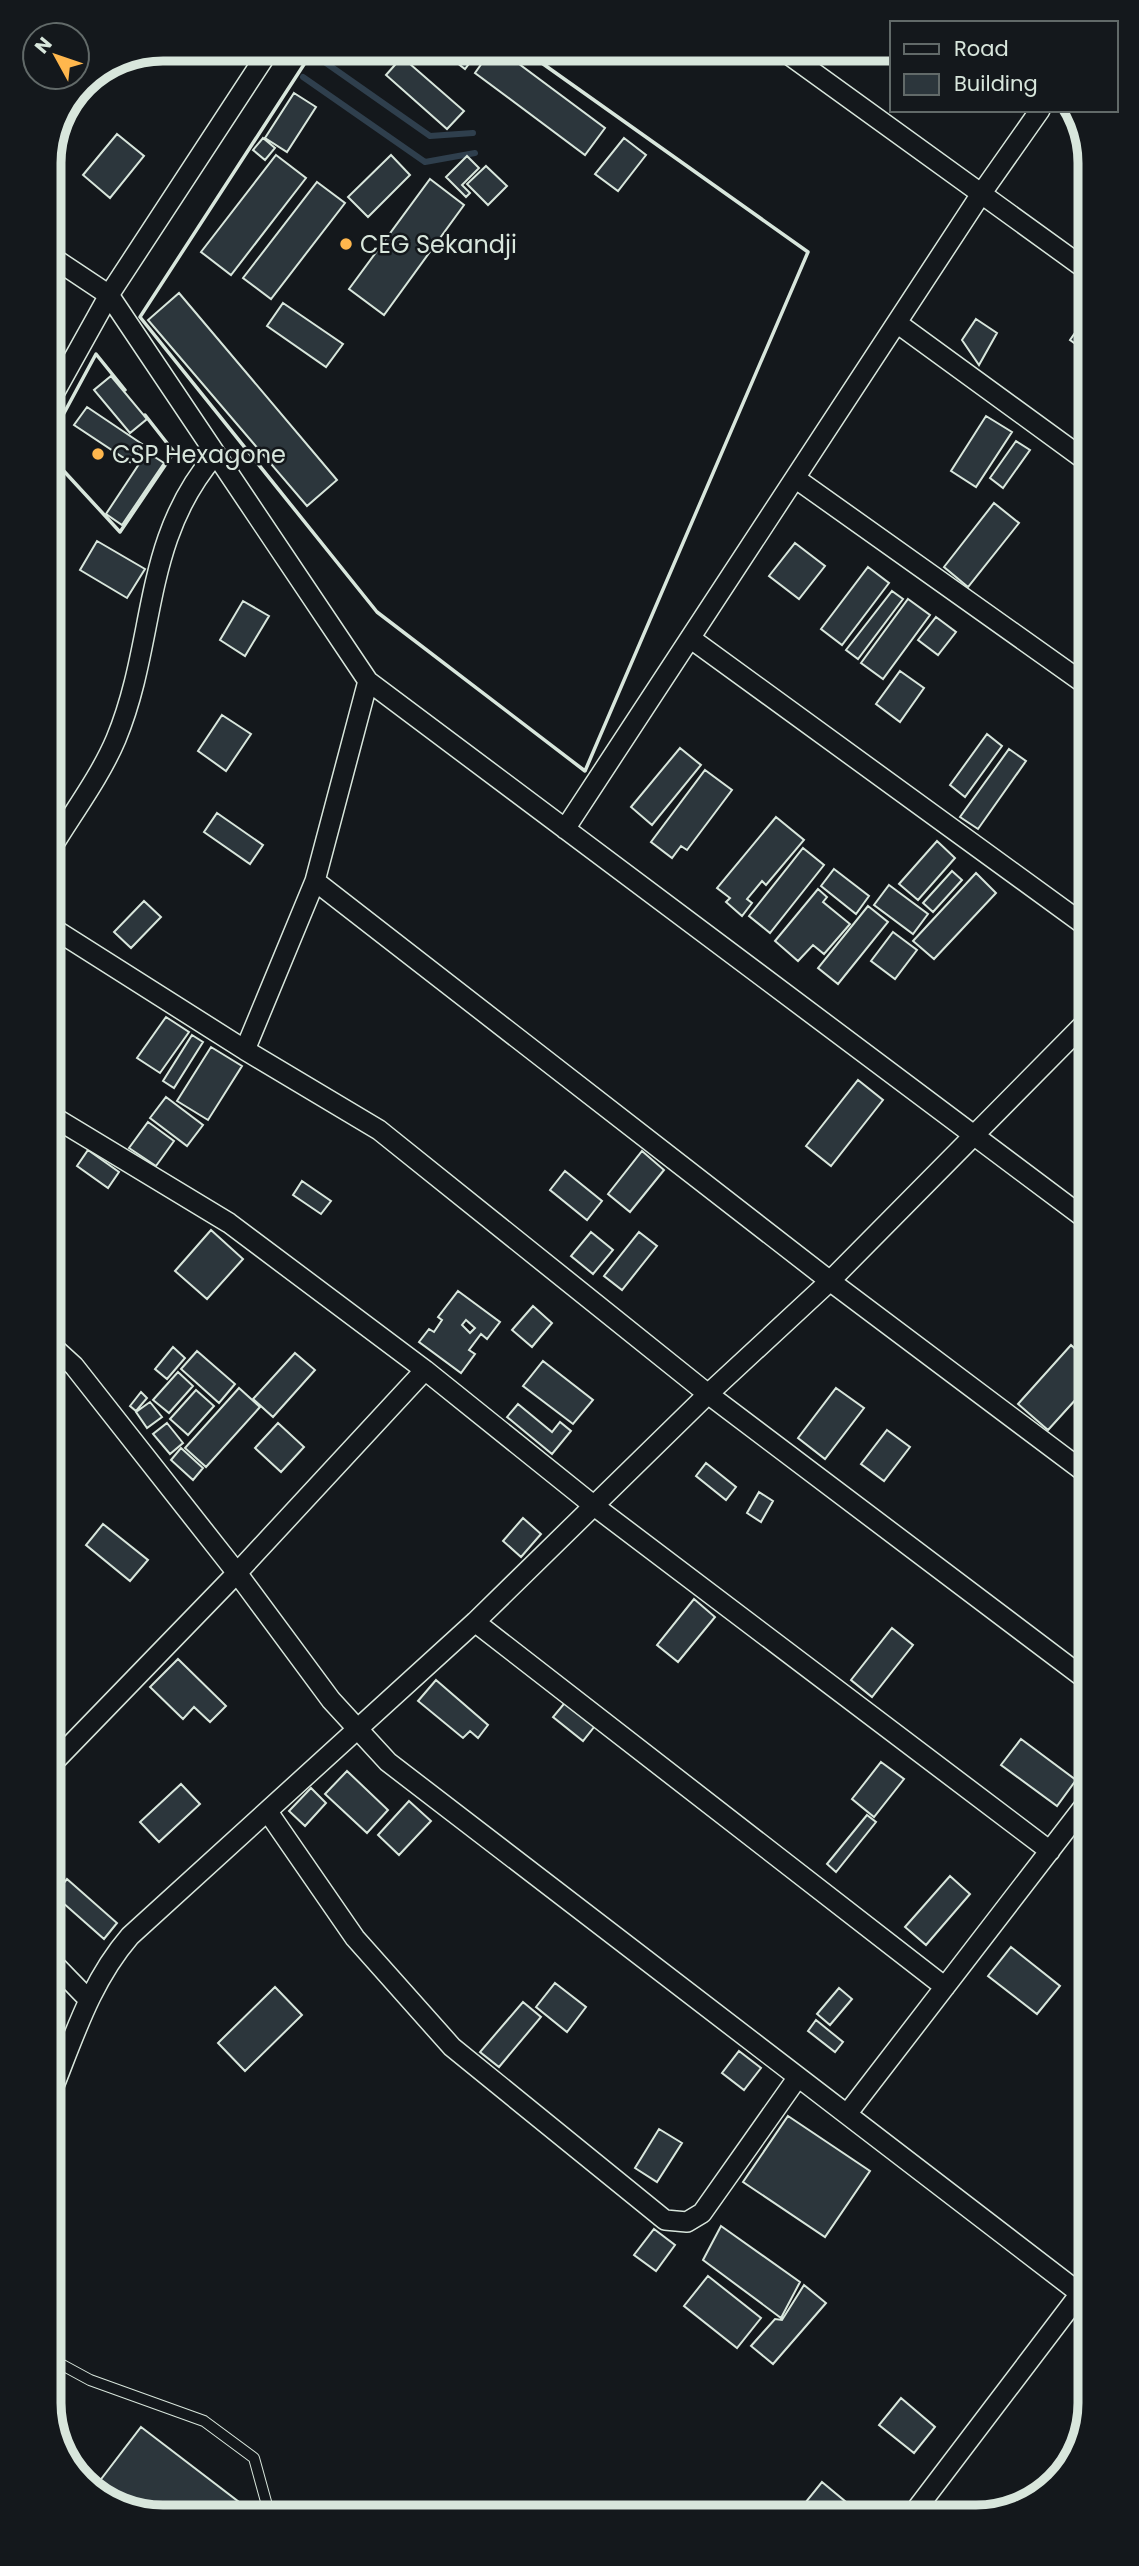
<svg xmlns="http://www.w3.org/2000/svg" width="1139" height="2566" font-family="Poppins,sans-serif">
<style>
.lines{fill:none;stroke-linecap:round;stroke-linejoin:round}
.stream{stroke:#2f3f4d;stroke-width:6}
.building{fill:#2c363c;stroke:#d8e6dc;stroke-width:2;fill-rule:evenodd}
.service-casing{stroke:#d8e6dc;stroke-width:12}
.minor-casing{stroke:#d8e6dc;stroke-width:22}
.service{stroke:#14181c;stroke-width:10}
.minor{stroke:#14181c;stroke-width:19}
.wall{stroke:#d8e6dc;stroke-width:3.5}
.poi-dot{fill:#ffb74d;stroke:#14181c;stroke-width:2.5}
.labels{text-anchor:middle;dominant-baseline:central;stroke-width:5;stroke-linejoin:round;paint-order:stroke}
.poi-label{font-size:24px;fill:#d8e6dc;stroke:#14181c;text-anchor:start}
.rim{fill:none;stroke:#d8e6dc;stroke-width:9}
</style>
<rect width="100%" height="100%" fill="#14181c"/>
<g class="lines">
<path class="stream" d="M 316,56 L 430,136 L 473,133
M 303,77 L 425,162 L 475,153"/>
</g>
<path class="building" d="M 439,49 L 480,49 L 465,69 Z
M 492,49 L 499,49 L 605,128 L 585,155 L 475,73 Z
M 402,57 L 464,111 L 447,129 L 386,75 Z
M 294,93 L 316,107 L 287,152 L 265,138 Z
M 117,134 L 144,156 L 110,198 L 83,175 Z
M 263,138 L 275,148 L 265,160 L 253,150 Z
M 624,138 L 646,155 L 618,191 L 595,174 Z
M 276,155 L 306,178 L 231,275 L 201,252 Z
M 391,155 L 410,175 L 368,217 L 348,197 Z
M 467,156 L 479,168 L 462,185 L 470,193 L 466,197 L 446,177 Z
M 486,166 L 507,186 L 488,205 L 467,184 Z
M 430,179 L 464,205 L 384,315 L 349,289 Z
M 317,182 L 345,203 L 271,299 L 243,278 Z
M 179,293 L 337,480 L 307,506 L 148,320 Z
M 283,303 L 343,344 L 326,367 L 267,326 Z
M 976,319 L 997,333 L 979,365 L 962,340 Z
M 1084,320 L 1084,350 L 1070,340 Z
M 111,376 L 147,419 L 130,433 L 94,390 Z
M 87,407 L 142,444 L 130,462 L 74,425 Z
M 986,416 L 1012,432 L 976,487 L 951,471 Z
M 1016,441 L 1030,450 L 1003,488 L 990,478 Z
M 147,452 L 164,463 L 122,525 L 106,514 Z
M 994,503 L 1019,523 L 968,587 L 944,567 Z
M 97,541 L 145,569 L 127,598 L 80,570 Z
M 795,543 L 825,566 L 799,599 L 769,576 Z
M 868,567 L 889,583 L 842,645 L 821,629 Z
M 892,591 L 903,599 L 858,659 L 846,650 Z
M 908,599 L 930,615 L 883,679 L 861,663 Z
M 243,601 L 269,616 L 245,656 L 220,640 Z
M 936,617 L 956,632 L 938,655 L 918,640 Z
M 900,671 L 924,688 L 900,722 L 876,704 Z
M 222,715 L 251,734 L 226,771 L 198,751 Z
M 987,734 L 1002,746 L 965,797 L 950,785 Z
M 680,748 L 701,765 L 652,825 L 631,807 Z
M 1009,749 L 1026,761 L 978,829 L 960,817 Z
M 705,770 L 732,790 L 687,850 L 681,846 L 672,858 L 651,842 Z
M 217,813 L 263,845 L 250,864 L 204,832 Z
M 776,817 L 804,840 L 766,885 L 762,881 L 747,899 L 752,903 L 742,916 L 726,902 L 730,898 L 717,888 Z
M 937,841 L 955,858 L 918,900 L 899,884 Z
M 803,848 L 824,865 L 770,933 L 749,916 Z
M 834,869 L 869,896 L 856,914 L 821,886 Z
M 952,871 L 962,880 L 933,912 L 923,903 Z
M 976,873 L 996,893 L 934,959 L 913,941 Z
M 889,885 L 928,914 L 913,934 L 874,905 Z
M 818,889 L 827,897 L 823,902 L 850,924 L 824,954 L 813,945 L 798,961 L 775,941 Z
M 144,901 L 161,917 L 131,948 L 114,932 Z
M 868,906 L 888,922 L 838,984 L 818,968 Z
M 893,932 L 917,950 L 895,979 L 871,961 Z
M 166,1017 L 189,1032 L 160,1073 L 137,1058 Z
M 192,1035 L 203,1042 L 174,1088 L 163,1081 Z
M 211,1047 L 242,1066 L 208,1120 L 177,1101 Z
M 858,1080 L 883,1100 L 831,1166 L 806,1146 Z
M 166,1097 L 203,1125 L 187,1146 L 150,1118 Z
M 148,1122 L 174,1141 L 156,1166 L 129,1148 Z
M 88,1150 L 119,1172 L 108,1188 L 77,1166 Z
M 642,1151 L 664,1170 L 630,1212 L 608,1194 Z
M 565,1171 L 602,1201 L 587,1220 L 550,1190 Z
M 302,1181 L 331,1201 L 321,1214 L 293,1195 Z
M 211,1230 L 243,1259 L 207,1299 L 175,1271 Z
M 591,1232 L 613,1250 L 593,1274 L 571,1256 Z
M 639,1232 L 657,1246 L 622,1290 L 604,1276 Z
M 458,1291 L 500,1322 L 487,1339 L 481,1334 L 469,1350 L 475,1354 L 461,1373 L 419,1342 L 429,1329 L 434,1332 L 442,1320 L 438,1317 ZM 466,1320 L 475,1328 L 470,1333 L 462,1325 Z
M 533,1306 L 552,1323 L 532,1347 L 512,1330 Z
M 1071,1345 L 1087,1360 L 1087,1387 L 1048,1430 L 1018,1404 Z
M 173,1347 L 185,1358 L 167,1379 L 155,1369 Z
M 197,1351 L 235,1384 L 219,1403 L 181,1369 Z
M 295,1353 L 315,1370 L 273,1417 L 253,1399 Z
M 543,1361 L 593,1400 L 573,1424 L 523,1386 Z
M 178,1372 L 193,1386 L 169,1413 L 153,1400 Z
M 239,1388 L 260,1407 L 206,1467 L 185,1448 Z
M 836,1388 L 864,1408 L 825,1459 L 798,1438 Z
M 196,1390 L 214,1406 L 188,1435 L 170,1419 Z
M 141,1392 L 147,1398 L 136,1411 L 130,1406 Z
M 150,1402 L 162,1417 L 147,1428 L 136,1412 Z
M 518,1404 L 552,1432 L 560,1422 L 571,1431 L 552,1454 L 507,1417 Z
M 167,1423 L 183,1443 L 170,1454 L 153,1434 Z
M 278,1423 L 304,1447 L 281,1472 L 255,1448 Z
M 887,1430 L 910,1447 L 884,1481 L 861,1464 Z
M 181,1448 L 203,1468 L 193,1480 L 171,1460 Z
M 706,1463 L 736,1487 L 726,1500 L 696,1476 Z
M 759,1492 L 773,1501 L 761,1522 L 747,1513 Z
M 523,1518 L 541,1534 L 521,1557 L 503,1541 Z
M 103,1524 L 148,1560 L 130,1581 L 86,1545 Z
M 694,1599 L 715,1617 L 678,1662 L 657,1645 Z
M 892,1628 L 913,1645 L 872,1697 L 851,1680 Z
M 178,1659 L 226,1706 L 210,1722 L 194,1707 L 183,1719 L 150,1687 Z
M 436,1680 L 488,1725 L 478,1738 L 470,1731 L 463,1738 L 418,1701 Z
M 568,1699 L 598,1722 L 583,1741 L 553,1717 Z
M 1021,1739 L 1076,1780 L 1057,1806 L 1001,1765 Z
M 881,1762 L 904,1779 L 874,1817 L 852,1799 Z
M 347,1771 L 388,1810 L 367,1833 L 325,1794 Z
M 181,1784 L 200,1804 L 159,1842 L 140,1822 Z
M 311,1788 L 326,1803 L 305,1826 L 289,1811 Z
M 409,1801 L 431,1821 L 399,1855 L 378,1835 Z
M 867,1815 L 876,1822 L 836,1872 L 827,1864 Z
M 950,1876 L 970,1894 L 926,1945 L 905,1927 Z
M 67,1879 L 117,1923 L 104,1939 L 54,1895 Z
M 1011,1947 L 1060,1986 L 1037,2014 L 988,1976 Z
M 555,1983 L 586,2007 L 567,2032 L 536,2007 Z
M 275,1987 L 302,2015 L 245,2071 L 218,2043 Z
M 839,1988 L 852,1999 L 830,2025 L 817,2014 Z
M 523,2002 L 541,2017 L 499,2067 L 480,2052 Z
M 816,2020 L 843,2042 L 835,2052 L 808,2031 Z
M 739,2051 L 761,2068 L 744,2090 L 722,2073 Z
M 788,2116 L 870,2171 L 825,2237 L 743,2182 Z
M 659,2129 L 682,2143 L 657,2182 L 635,2168 Z
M 721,2226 L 800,2282 L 781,2318 L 703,2260 Z
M 654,2229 L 675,2245 L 656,2271 L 634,2255 Z
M 1090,2246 L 1090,2270 L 1076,2262 Z
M 708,2276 L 761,2318 L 737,2348 L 684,2306 Z
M 804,2285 L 826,2303 L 773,2364 L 751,2346 L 775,2319 L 782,2320 Z
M 901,2398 L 935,2427 L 914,2453 L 879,2425 Z
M 141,2427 L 239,2502 L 228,2516 L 155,2517 L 94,2494 L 92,2491 Z
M 822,2482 L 846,2502 L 838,2512 L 817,2512 L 805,2503 Z"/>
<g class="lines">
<g class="service-casing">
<path id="service" d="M 55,2361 L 90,2380 L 204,2421 L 254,2458 L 270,2516"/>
</g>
<g class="minor-casing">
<path id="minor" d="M 781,49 L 1084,268
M 49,255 L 109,295 L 368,681 L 1087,1220
M 897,323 L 1085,460
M 50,401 L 109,295 L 270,49
M 795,478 L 1085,684
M 690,638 L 1086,926
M 565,829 L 981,194 L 1040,110
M 51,849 C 72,814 100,777 116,739 C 157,640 141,541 215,455
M 315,881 L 830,1281 L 1087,1474
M 51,927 L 245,1050 L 379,1130 L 708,1394 L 1088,1681
M 245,1050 L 315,881 L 368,681
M 52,1116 L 229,1223 L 425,1370 L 593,1505 L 1050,1851
M 52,1346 L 74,1366 L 237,1573 L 331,1700 L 388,1762 L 1090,2301
M 475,1622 L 945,1987
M 53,1763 L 237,1573 L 425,1370
M 268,1812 L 355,1938 L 452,2047 L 665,2220 L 687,2222 L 702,2213 L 798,2077
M 54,1964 L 88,1999
M 54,2086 C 75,2033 92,1980 130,1936 L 475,1622 L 708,1394 L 830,1281 L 1086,1022
M 847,2114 L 1088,1801
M 915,2511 L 1079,2295"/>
</g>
<use href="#service" class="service"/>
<use href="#minor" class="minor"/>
<path class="wall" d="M 314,49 L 140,317 L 377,612 L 585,771 L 808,252 L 522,49
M 50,439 L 96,354 L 125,390
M 50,456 L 120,532 L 174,452 L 145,415"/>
</g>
<g class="poi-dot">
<circle cx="346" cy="244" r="7"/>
<circle cx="98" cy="454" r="7"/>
</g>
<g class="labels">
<g class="poi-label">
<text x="360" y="244">CEG Sekandji</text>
<text x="112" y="454">CSP Hexagone</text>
</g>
</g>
<path d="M0 0H1139V2566H0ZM163 61H976A102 102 0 0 1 1078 163V2403A102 102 0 0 1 976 2505H163A102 102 0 0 1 61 2403V163A102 102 0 0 1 163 61Z" fill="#14181c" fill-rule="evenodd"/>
<path class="rim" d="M163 61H976A102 102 0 0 1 1078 163V2403A102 102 0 0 1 976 2505H163A102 102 0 0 1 61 2403V163A102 102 0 0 1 163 61Z"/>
<rect x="890" y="21" width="228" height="91" fill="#14181c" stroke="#626a69" stroke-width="2"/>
<rect x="904" y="44" width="35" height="10" fill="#14181c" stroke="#626a69" stroke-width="2"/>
<text x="954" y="56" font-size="21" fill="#d8e6dc">Road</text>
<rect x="904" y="74" width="35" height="21" fill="#2c363c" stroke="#626a69" stroke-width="2"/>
<text x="954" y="91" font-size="21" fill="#d8e6dc">Building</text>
<g transform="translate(56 56) rotate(310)"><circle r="33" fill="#14181c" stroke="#626a69" stroke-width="2"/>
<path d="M0-5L12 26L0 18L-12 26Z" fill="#ffb74d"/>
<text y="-10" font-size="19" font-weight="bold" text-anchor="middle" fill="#d8e6dc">N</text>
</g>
</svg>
